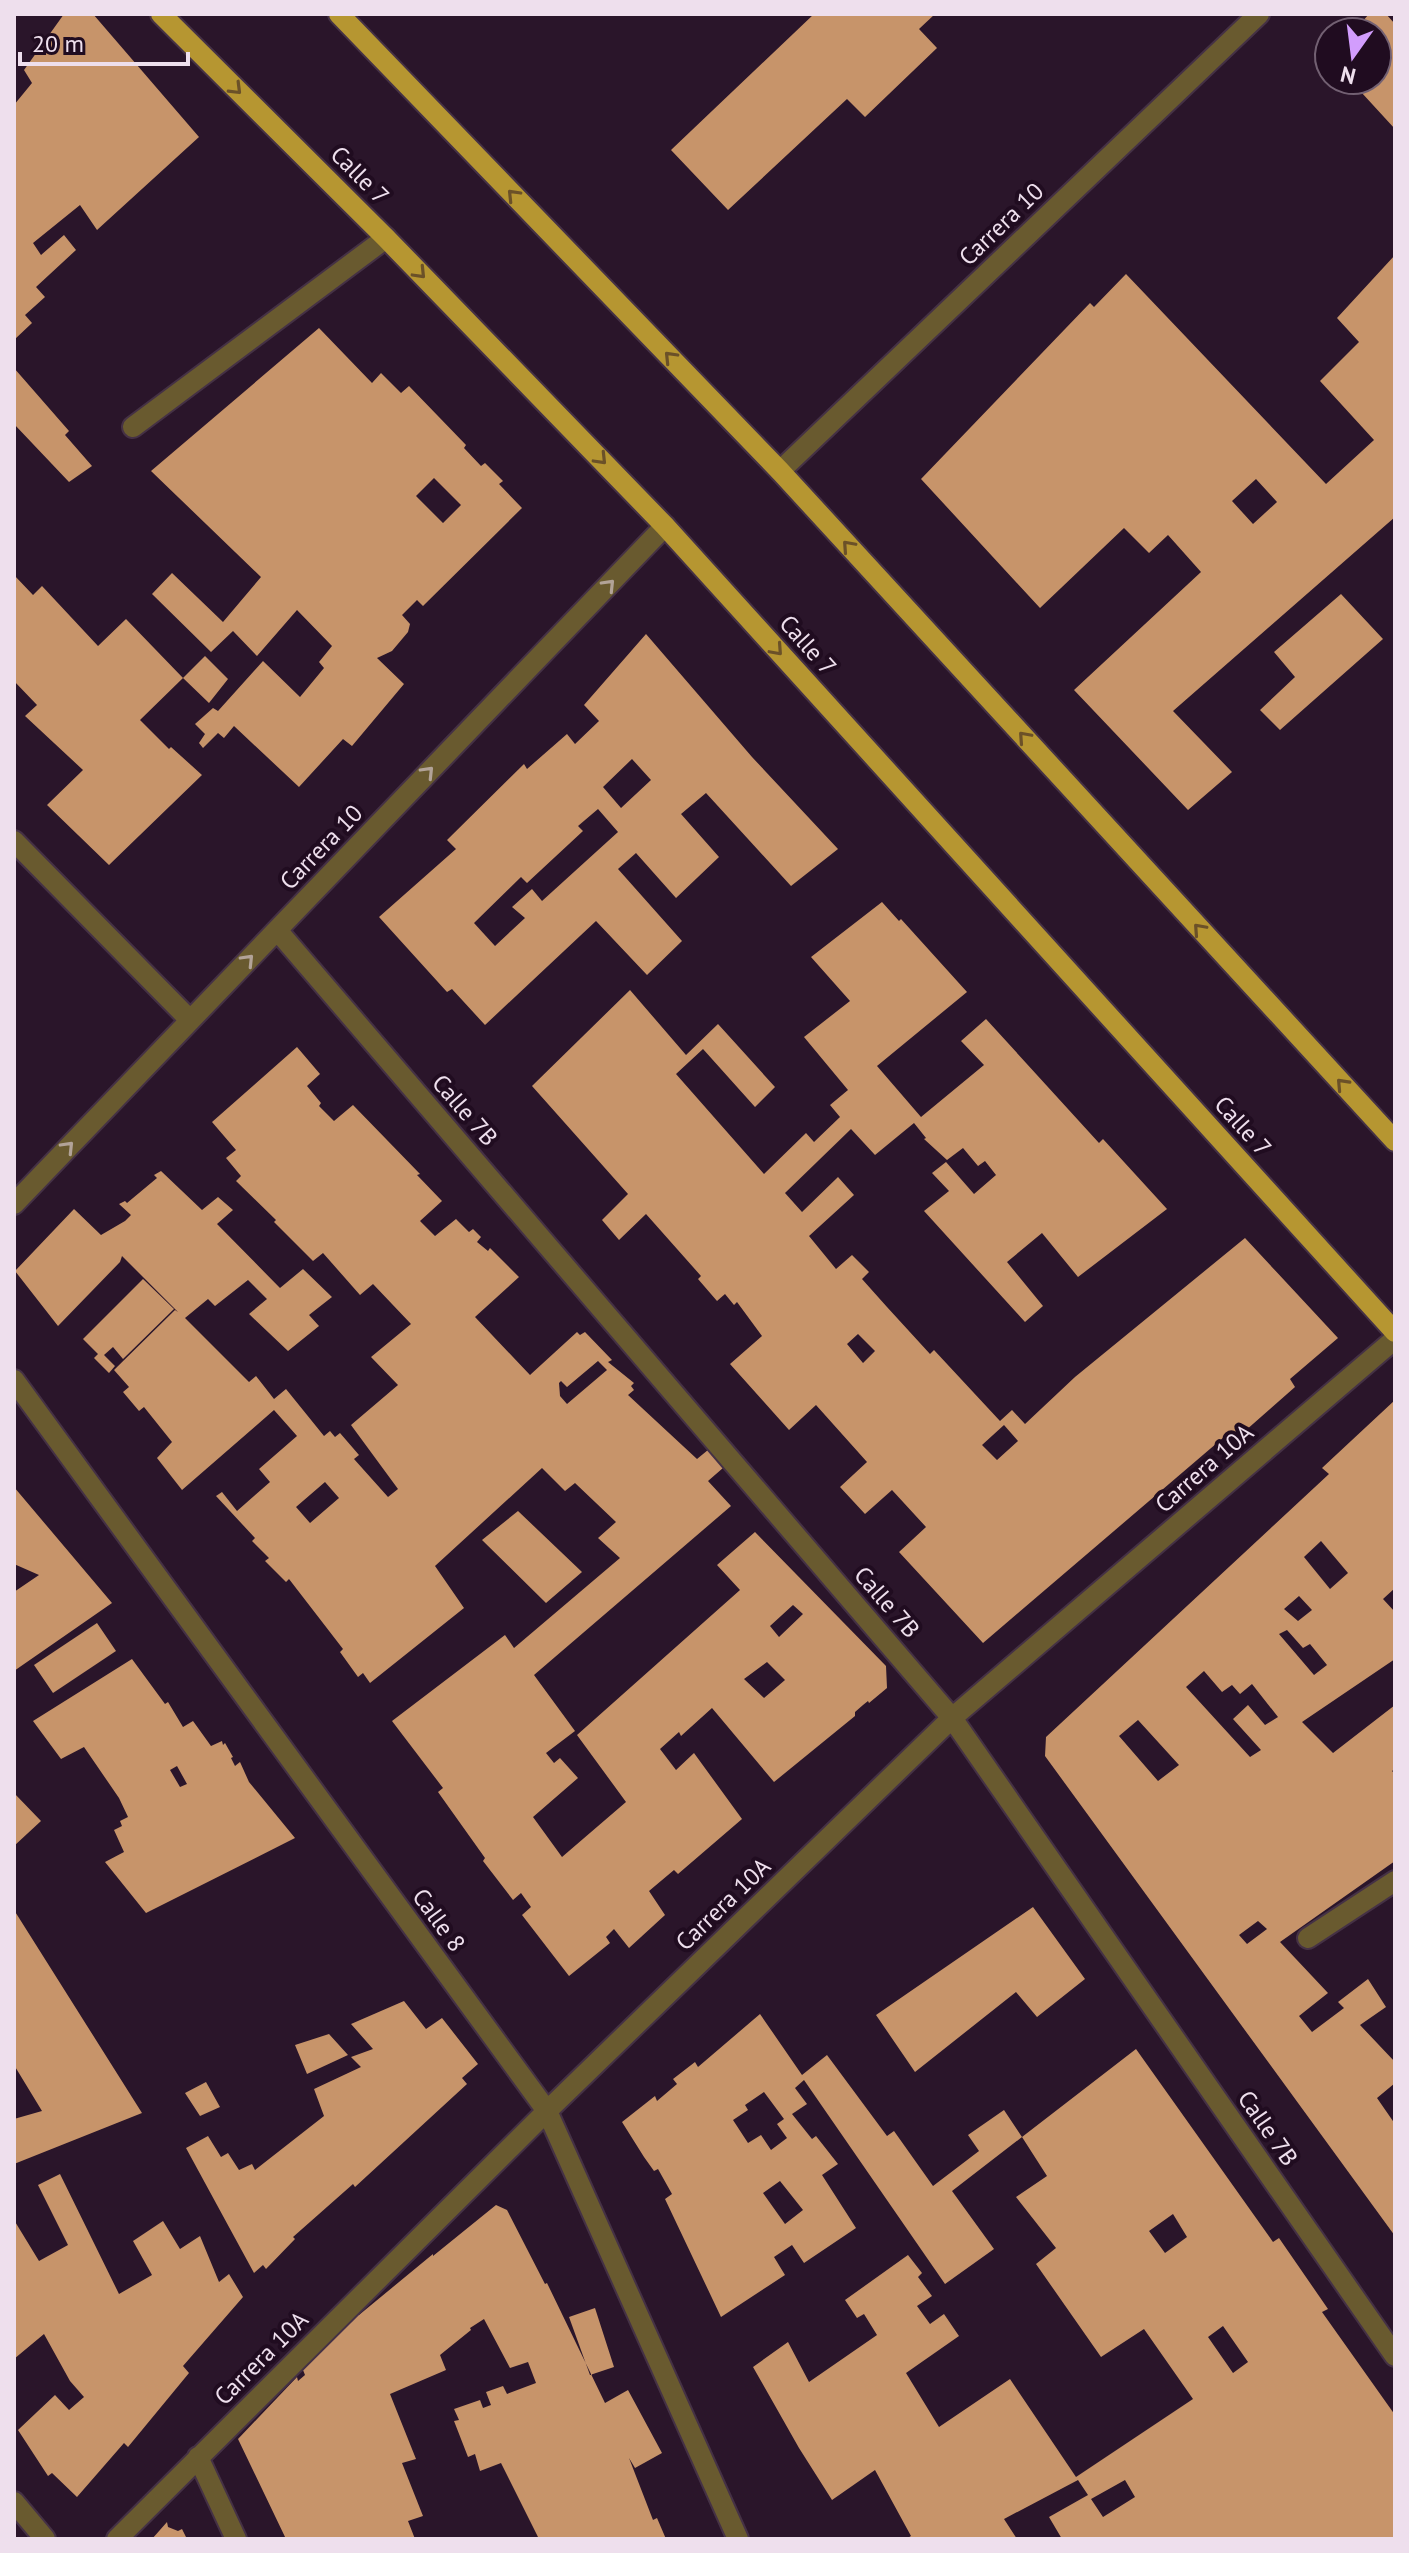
<svg xmlns="http://www.w3.org/2000/svg" width="1409" height="2553" font-family="'PT Sans',sans-serif">
<style>
.building{fill:#c7946a;fill-rule:evenodd}
.lines{fill:none;stroke-linecap:round;stroke-linejoin:round}
.street-casing{stroke:#453145;stroke-width:24}
.primary-casing{stroke:#453145;stroke-width:24}
.street{stroke:#695a2f;stroke-width:20}
.primary{stroke:#b69631;stroke-width:20}
.oneway{stroke:#6b5128}
.oneway2{stroke:#b2a398}
.labels{text-anchor:middle;dominant-baseline:central;stroke-width:8;stroke-linejoin:round;paint-order:stroke}
.street-label{font-size:24px;fill:#eedfed;stroke:#200c20}
</style>
<rect width="100%" height="100%" fill="#2a152a"/>
<path class="building" d="M 64,14 L 93,14 L 199,137 L 97,230 L 80,205 L 33,243 L 41,255 L 64,235 L 76,250 L 36,287 L 45,297 L 25,315 L 32,323 L 14,340 L 14,105 L 32,83 L 24,70 Z
M 814,14 L 935,14 L 919,29 L 937,48 L 865,117 L 847,99 L 728,210 L 671,150 Z
M 1369,14 L 1386,14 L 1395,24 L 1395,129 L 1350,80 L 1377,80 L 1377,32 L 1353,32 Z
M 1395,255 L 1395,517 L 1173,711 L 1232,772 L 1188,810 L 1074,690 L 1201,572 L 1168,535 L 1149,553 L 1124,528 L 1040,608 L 921,479 L 1090,303 L 1094,307 L 1126,274 L 1326,484 L 1374,440 L 1320,381 L 1359,342 L 1337,318 ZM 1256,479 L 1277,502 L 1253,524 L 1232,501 Z
M 319,328 L 372,383 L 381,373 L 401,393 L 409,386 L 466,445 L 464,448 L 481,466 L 485,463 L 503,481 L 499,484 L 522,508 L 423,606 L 417,600 L 402,615 L 410,624 L 408,632 L 392,651 L 377,658 L 404,684 L 352,746 L 343,739 L 299,787 L 234,726 L 224,738 L 218,733 L 203,748 L 199,743 L 205,734 L 195,724 L 213,708 L 218,711 L 263,661 L 300,697 L 324,668 L 319,662 L 332,646 L 297,610 L 257,656 L 233,631 L 211,652 L 152,594 L 172,573 L 223,622 L 261,577 L 151,471 ZM 434,478 L 461,505 L 443,523 L 416,496 Z
M 14,368 L 69,431 L 65,435 L 92,466 L 69,482 L 14,424 Z
M 14,575 L 33,595 L 42,586 L 98,646 L 126,619 L 183,678 L 140,720 L 169,749 L 171,747 L 202,775 L 109,865 L 47,805 L 83,770 L 25,716 L 37,705 L 14,681 Z
M 1341,594 L 1383,639 L 1280,730 L 1260,710 L 1295,677 L 1274,652 Z
M 646,634 L 752,757 L 838,849 L 791,886 L 706,793 L 681,814 L 719,857 L 676,898 L 636,853 L 618,869 L 682,941 L 647,975 L 596,921 L 485,1025 L 452,989 L 447,992 L 379,917 L 456,849 L 447,840 L 524,764 L 527,769 L 567,734 L 575,744 L 599,721 L 584,705 ZM 632,759 L 651,780 L 621,808 L 603,787 ZM 598,809 L 618,832 L 542,901 L 532,889 L 512,907 L 525,918 L 495,946 L 474,923 L 521,877 L 527,883 L 583,831 L 578,826 Z
M 205,656 L 228,679 L 209,703 L 183,678 Z
M 882,902 L 899,921 L 901,919 L 967,992 L 877,1066 L 921,1117 L 984,1065 L 961,1041 L 986,1019 L 1099,1143 L 1103,1139 L 1167,1209 L 1078,1277 L 1042,1233 L 1007,1262 L 1043,1306 L 1025,1322 L 924,1211 L 949,1191 L 932,1173 L 946,1162 L 974,1194 L 996,1175 L 985,1161 L 978,1166 L 963,1148 L 947,1160 L 924,1139 L 926,1138 L 914,1123 L 875,1155 L 851,1129 L 785,1193 L 802,1212 L 838,1177 L 854,1195 L 809,1236 L 836,1269 L 852,1255 L 869,1272 L 862,1279 L 887,1307 L 930,1354 L 934,1350 L 1000,1421 L 1012,1410 L 1025,1424 L 1075,1377 L 1245,1238 L 1338,1338 L 1290,1379 L 1295,1387 L 1245,1431 L 1237,1438 L 1231,1431 L 983,1643 L 899,1552 L 926,1527 L 892,1490 L 865,1514 L 840,1487 L 867,1462 L 816,1405 L 789,1430 L 730,1364 L 762,1336 L 737,1302 L 734,1305 L 725,1294 L 717,1301 L 698,1279 L 701,1276 L 646,1214 L 619,1240 L 602,1220 L 628,1194 L 532,1086 L 630,990 L 686,1055 L 718,1024 L 775,1087 L 755,1107 L 703,1049 L 676,1074 L 764,1174 L 806,1133 L 814,1142 L 840,1117 L 830,1105 L 848,1090 L 804,1037 L 850,1001 L 811,957 ZM 858,1334 L 875,1351 L 863,1363 L 847,1344 ZM 1004,1425 L 1018,1441 L 997,1460 L 982,1445 Z
M 297,1047 L 320,1074 L 307,1086 L 321,1103 L 319,1106 L 334,1121 L 353,1105 L 420,1174 L 417,1175 L 442,1201 L 420,1221 L 435,1236 L 456,1219 L 469,1232 L 473,1229 L 481,1237 L 477,1242 L 488,1251 L 490,1248 L 519,1277 L 475,1317 L 530,1375 L 577,1332 L 580,1335 L 585,1332 L 612,1360 L 608,1362 L 634,1383 L 631,1386 L 634,1390 L 628,1395 L 697,1459 L 714,1445 L 731,1461 L 708,1481 L 731,1506 L 534,1675 L 575,1731 L 546,1753 L 554,1763 L 560,1758 L 578,1778 L 533,1817 L 562,1857 L 626,1802 L 577,1735 L 740,1590 L 717,1565 L 755,1532 L 886,1666 L 887,1688 L 869,1703 L 868,1701 L 863,1705 L 855,1712 L 855,1716 L 774,1782 L 712,1708 L 681,1736 L 679,1732 L 660,1749 L 676,1770 L 694,1753 L 742,1819 L 678,1874 L 674,1870 L 649,1891 L 665,1915 L 629,1948 L 614,1929 L 606,1937 L 610,1943 L 569,1976 L 522,1915 L 531,1907 L 521,1893 L 513,1900 L 483,1861 L 485,1858 L 438,1792 L 443,1788 L 392,1721 L 505,1635 L 514,1648 L 620,1558 L 598,1538 L 616,1522 L 575,1483 L 565,1491 L 542,1468 L 435,1566 L 464,1608 L 370,1683 L 363,1673 L 358,1677 L 340,1652 L 343,1649 L 289,1579 L 286,1582 L 265,1561 L 269,1558 L 252,1541 L 255,1538 L 216,1496 L 222,1492 L 237,1511 L 270,1482 L 259,1469 L 297,1436 L 274,1410 L 182,1490 L 157,1458 L 172,1442 L 144,1407 L 139,1411 L 123,1392 L 129,1387 L 114,1370 L 175,1310 L 178,1312 L 122,1256 L 120,1262 L 58,1326 L 15,1271 L 74,1209 L 101,1235 L 125,1221 L 131,1215 L 119,1204 L 125,1201 L 127,1203 L 157,1178 L 154,1175 L 161,1171 L 202,1210 L 218,1197 L 233,1210 L 217,1224 L 280,1288 L 303,1269 L 332,1297 L 309,1315 L 319,1326 L 288,1351 L 249,1314 L 267,1299 L 248,1280 L 215,1306 L 208,1299 L 185,1318 L 249,1382 L 256,1376 L 274,1399 L 286,1389 L 324,1436 L 330,1431 L 335,1437 L 340,1433 L 359,1455 L 354,1459 L 388,1497 L 398,1489 L 351,1425 L 398,1385 L 371,1357 L 411,1324 L 373,1284 L 360,1295 L 323,1253 L 313,1261 L 274,1222 L 276,1220 L 236,1181 L 241,1176 L 226,1158 L 236,1150 L 212,1122 ZM 598,1361 L 607,1370 L 567,1404 L 560,1396 L 559,1383 L 561,1381 L 567,1387 ZM 325,1482 L 339,1498 L 310,1523 L 296,1507 ZM 793,1605 L 803,1614 L 779,1637 L 770,1626 ZM 767,1662 L 785,1680 L 764,1698 L 744,1679 Z
M 143,1279 L 174,1309 L 123,1359 L 113,1347 L 104,1355 L 115,1366 L 109,1373 L 94,1358 L 98,1354 L 83,1339 Z
M 1395,1400 L 1395,1588 L 1383,1599 L 1395,1612 L 1395,1659 L 1302,1722 L 1333,1753 L 1395,1705 L 1395,1769 L 1392,1771 L 1395,1774 L 1395,1861 L 1280,1942 L 1328,1993 L 1299,2016 L 1312,2032 L 1344,2008 L 1338,2002 L 1368,1979 L 1386,2007 L 1360,2025 L 1395,2062 L 1395,2083 L 1377,2098 L 1395,2124 L 1395,2236 L 1045,1756 L 1046,1737 L 1329,1474 L 1322,1468 ZM 1321,1541 L 1348,1573 L 1330,1589 L 1304,1557 ZM 1299,1596 L 1312,1610 L 1298,1621 L 1284,1609 ZM 1287,1630 L 1303,1648 L 1310,1644 L 1327,1665 L 1314,1675 L 1279,1634 ZM 1204,1671 L 1222,1692 L 1232,1685 L 1240,1694 L 1252,1684 L 1278,1717 L 1265,1725 L 1248,1705 L 1233,1719 L 1261,1750 L 1250,1757 L 1186,1687 ZM 1138,1720 L 1179,1765 L 1158,1781 L 1119,1736 ZM 1258,1921 L 1267,1929 L 1247,1944 L 1239,1935 Z
M 14,1487 L 112,1603 L 14,1671 L 14,1592 L 39,1575 L 14,1564 Z
M 518,1511 L 582,1572 L 546,1603 L 482,1540 Z
M 97,1623 L 116,1651 L 53,1693 L 34,1665 Z
M 132,1659 L 165,1704 L 168,1702 L 183,1727 L 193,1721 L 211,1746 L 222,1741 L 223,1745 L 225,1743 L 233,1757 L 231,1758 L 235,1766 L 240,1762 L 249,1782 L 295,1838 L 146,1913 L 105,1862 L 124,1852 L 114,1830 L 122,1826 L 120,1821 L 128,1817 L 119,1798 L 84,1747 L 61,1759 L 33,1721 ZM 177,1766 L 187,1784 L 180,1787 L 170,1770 Z
M 14,1793 L 41,1821 L 14,1846 Z
M 1033,1907 L 1085,1979 L 1037,2017 L 1016,1992 L 915,2072 L 876,2015 Z
M 14,1910 L 142,2113 L 14,2164 L 14,2119 L 42,2111 L 14,2065 Z
M 404,2001 L 426,2029 L 442,2018 L 478,2064 L 462,2078 L 467,2084 L 355,2187 L 353,2184 L 293,2237 L 295,2239 L 266,2269 L 263,2265 L 254,2273 L 186,2148 L 208,2136 L 221,2157 L 228,2153 L 239,2170 L 252,2164 L 255,2170 L 324,2116 L 314,2089 L 361,2067 L 351,2057 L 373,2049 L 351,2024 Z
M 760,2014 L 802,2075 L 827,2055 L 887,2136 L 894,2131 L 933,2186 L 979,2151 L 968,2135 L 1004,2110 L 1022,2137 L 952,2191 L 994,2249 L 945,2284 L 804,2080 L 795,2088 L 807,2104 L 792,2114 L 812,2139 L 816,2136 L 838,2164 L 822,2175 L 856,2228 L 804,2263 L 792,2245 L 774,2257 L 785,2275 L 721,2317 L 665,2199 L 672,2194 L 658,2169 L 654,2171 L 644,2157 L 622,2122 L 655,2096 L 657,2101 L 677,2084 L 673,2079 L 695,2062 L 698,2067 ZM 764,2092 L 784,2119 L 777,2124 L 787,2138 L 771,2150 L 761,2135 L 748,2143 L 733,2120 L 748,2110 L 745,2105 ZM 780,2181 L 803,2210 L 785,2224 L 763,2193 Z
M 329,2034 L 348,2055 L 307,2074 L 295,2045 Z
M 1136,2049 L 1273,2242 L 1279,2238 L 1328,2309 L 1322,2312 L 1395,2415 L 1395,2539 L 1062,2539 L 1049,2517 L 1088,2495 L 1078,2480 L 1004,2519 L 1017,2539 L 906,2539 L 911,2536 L 875,2470 L 832,2500 L 799,2448 L 753,2367 L 788,2342 L 809,2382 L 877,2335 L 864,2314 L 857,2318 L 845,2300 L 908,2255 L 922,2273 L 918,2277 L 932,2296 L 917,2306 L 930,2324 L 944,2314 L 959,2336 L 906,2373 L 939,2427 L 1010,2379 L 1076,2477 L 1193,2399 L 1144,2329 L 1101,2357 L 1036,2264 L 1056,2248 L 1016,2197 L 1047,2176 L 1022,2137 ZM 1173,2214 L 1187,2237 L 1165,2253 L 1149,2231 ZM 1223,2326 L 1248,2362 L 1233,2373 L 1208,2337 ZM 1125,2480 L 1135,2497 L 1103,2517 L 1091,2499 Z
M 206,2082 L 220,2107 L 200,2116 L 185,2093 Z
M 60,2174 L 119,2294 L 152,2275 L 133,2241 L 163,2221 L 180,2249 L 200,2236 L 219,2282 L 229,2274 L 243,2297 L 183,2366 L 189,2373 L 128,2447 L 124,2443 L 77,2497 L 52,2473 L 48,2476 L 18,2430 L 55,2395 L 69,2410 L 84,2397 L 70,2381 L 44,2334 L 14,2359 L 14,2220 L 39,2261 L 68,2245 L 38,2185 Z
M 496,2205 L 507,2210 L 545,2284 L 547,2283 L 605,2403 L 628,2390 L 662,2453 L 635,2468 L 629,2458 L 653,2520 L 657,2518 L 666,2539 L 539,2539 L 501,2463 L 480,2471 L 475,2454 L 468,2457 L 454,2421 L 459,2420 L 454,2409 L 480,2400 L 483,2408 L 491,2405 L 486,2392 L 503,2386 L 507,2394 L 536,2383 L 528,2362 L 510,2368 L 484,2319 L 470,2328 L 471,2330 L 440,2355 L 446,2370 L 390,2394 L 416,2459 L 402,2463 L 423,2516 L 408,2521 L 415,2539 L 286,2539 L 238,2439 L 297,2377 L 298,2381 L 305,2375 L 303,2370 L 358,2313 L 359,2315 L 433,2254 L 433,2256 Z
M 595,2308 L 614,2367 L 590,2375 L 569,2317 Z
M 167,2522 L 168,2527 L 178,2531 L 182,2529 L 187,2539 L 152,2539 Z"/>
<g class="lines">
<g class="street-casing">
<path id="street" d="M 133,427 L 386,238
M 780,471 L 1259,14
M 14,841 L 190,1020
M 277,930 L 952,1718 L 1395,2356
M 14,1204 L 665,526
M 14,1380 L 547,2111 L 738,2539
M 1308,1938 L 1395,1881
M 198,2457 L 236,2539
M 14,2502 L 45,2539
M 117,2539 L 547,2111 L 952,1718 L 1395,1339"/>
</g>
<g class="primary-casing">
<path id="primary" d="M 161,14 L 386,238 L 665,526 L 1395,1332
M 339,14 L 780,471 L 1395,1141"/>
</g>
<use href="#street" class="street"/>
<use href="#primary" class="primary"/>
</g>
<defs><path id="oneway-chevron" d="M-2-3.5L2.5 0L-2 3.5" fill="none" stroke-width="1.6" stroke-linecap="round" stroke-linejoin="round" transform="scale(2)"/></defs>
<g class="oneway">
<use href="#oneway-chevron" transform="translate(236 89) rotate(45)"/>
<use href="#oneway-chevron" transform="translate(513 195) rotate(-134)"/>
<use href="#oneway-chevron" transform="translate(420 273) rotate(46)"/>
<use href="#oneway-chevron" transform="translate(670 357) rotate(-134)"/>
<use href="#oneway-chevron" transform="translate(601 459) rotate(46)"/>
<use href="#oneway-chevron" transform="translate(848 546) rotate(-132)"/>
<use href="#oneway-chevron" transform="translate(777 650) rotate(48)"/>
<use href="#oneway-chevron" transform="translate(1024 737) rotate(-132)"/>
<use href="#oneway-chevron" transform="translate(1199 929) rotate(-132)"/>
<use href="#oneway-chevron" transform="translate(1342 1084) rotate(-133)"/>
</g>
<g class="oneway2">
<use href="#oneway-chevron" transform="translate(609 585) rotate(-46)"/>
<use href="#oneway-chevron" transform="translate(428 772) rotate(-46)"/>
<use href="#oneway-chevron" transform="translate(248 960) rotate(-46)"/>
<use href="#oneway-chevron" transform="translate(68 1147) rotate(-46)"/>
</g>
<g class="labels">
<g class="street-label">
<text transform="translate(360 175) rotate(45)">Calle 7</text>
<text transform="translate(1001 224) rotate(-44)">Carrera 10</text>
<text transform="translate(808 645) rotate(48)">Calle 7</text>
<text transform="translate(321 847) rotate(-46)">Carrera 10</text>
<text transform="translate(465 1110) rotate(49)">Calle 7B</text>
<text transform="translate(1243 1126) rotate(48)">Calle 7</text>
<text transform="translate(1204 1468) rotate(-41)">Carrera 10A</text>
<text transform="translate(887 1602) rotate(49)">Calle 7B</text>
<text transform="translate(723 1904) rotate(-44)">Carrera 10A</text>
<text transform="translate(439 1920) rotate(54)">Calle 8</text>
<text transform="translate(1268 2128) rotate(55)">Calle 7B</text>
<text transform="translate(261 2358) rotate(-45)">Carrera 10A</text>
</g>
</g>
<rect width="1409" height="2553" fill="none" stroke="#eedfed" stroke-width="32"/>
<g transform="translate(1353 56) rotate(194)"><circle r="38" fill="#200c20" stroke="#726072" stroke-width="2"/>
<path d="M0-6L14 30L0 20L-14 30Z" fill="#d29dfd"/>
<text y="-12" font-size="22" font-weight="bold" text-anchor="middle" fill="#eedfed">N</text>
</g>
<path d="M20 52v12h168v-12" fill="none" stroke="#eedfed" stroke-width="4"/>
<text x="32" y="52" font-size="24" fill="#eedfed" stroke="#200c20" stroke-width="6" paint-order="stroke">20 m</text>
</svg>
